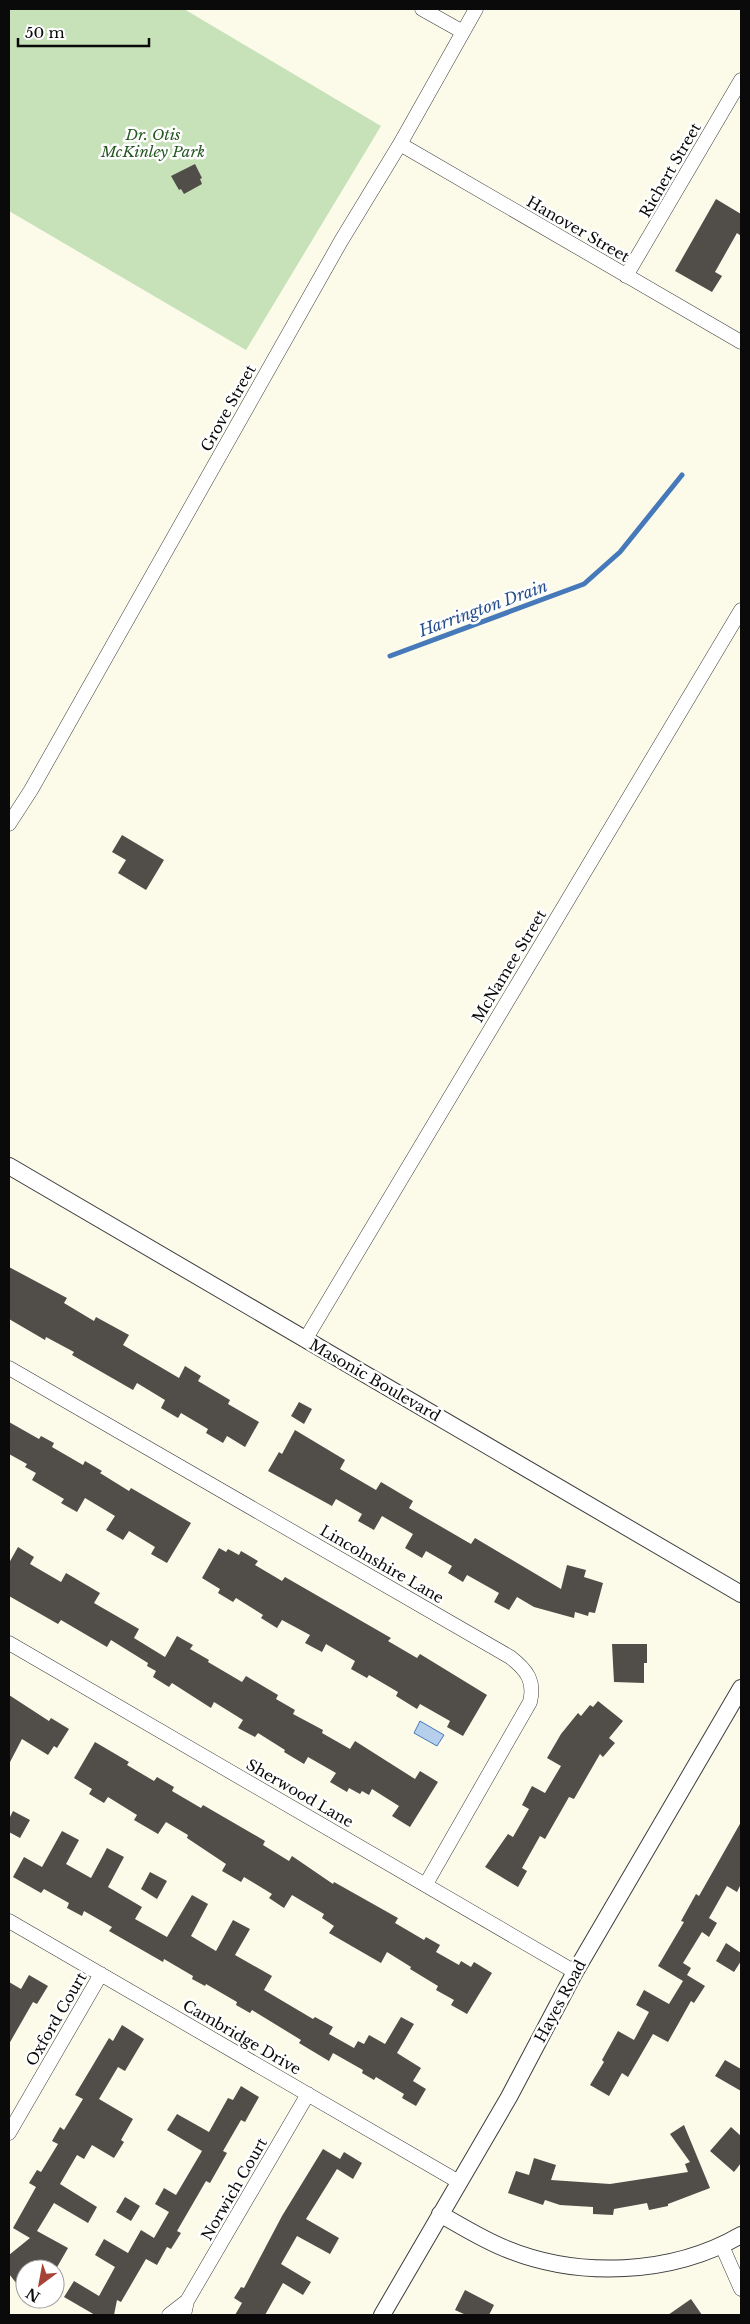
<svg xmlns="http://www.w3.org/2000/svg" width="750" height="2324" font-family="'Libre Baskerville',serif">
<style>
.green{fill:#c7e1b9}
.water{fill:#b5cfed;stroke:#4679ba}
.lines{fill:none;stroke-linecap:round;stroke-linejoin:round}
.stream{stroke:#4679ba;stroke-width:5}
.building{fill:#514d48}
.minor-casing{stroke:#3d3d3d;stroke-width:15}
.tertiary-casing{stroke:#3d3d3d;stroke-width:18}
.minor{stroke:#fff;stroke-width:14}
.tertiary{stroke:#fff;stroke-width:16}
.labels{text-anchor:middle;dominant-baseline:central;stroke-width:5;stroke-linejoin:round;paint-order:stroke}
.park-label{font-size:15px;font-style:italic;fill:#275824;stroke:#fff}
.street-label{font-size:15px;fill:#0a0a0a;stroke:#fff}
.water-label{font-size:16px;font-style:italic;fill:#254e8a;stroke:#fff}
</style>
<rect width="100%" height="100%" fill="#fcfbea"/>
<path class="green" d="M 9,9 L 184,9 L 381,126 L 246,350 L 9,211 Z"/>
<path class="water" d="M 420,1721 L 444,1735 L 437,1746 L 414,1733 Z"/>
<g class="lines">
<path class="stream" d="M 390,656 L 584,584 L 620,552 L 682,475"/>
</g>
<path class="building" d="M 195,164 L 202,178 L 200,179 L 202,184 L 184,194 L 181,189 L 179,190 L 171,176 Z
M 716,199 L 741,214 L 741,236 L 737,233 L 715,272 L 722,276 L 712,292 L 675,271 Z
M 122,835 L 164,860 L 146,890 L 118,873 L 126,860 L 112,852 Z
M 9,1267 L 67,1298 L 64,1303 L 94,1321 L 96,1317 L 129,1335 L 123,1345 L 179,1378 L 185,1366 L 201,1376 L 198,1381 L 230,1400 L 228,1404 L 259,1422 L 245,1447 L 227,1436 L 223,1443 L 206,1433 L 208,1429 L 181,1413 L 178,1418 L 161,1408 L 165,1400 L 137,1383 L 133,1390 L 72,1355 L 74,1352 L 46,1337 L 45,1340 L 9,1319 Z
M 299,1402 L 312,1409 L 304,1424 L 291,1416 Z
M 9,1422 L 39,1439 L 41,1436 L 54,1443 L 52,1447 L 83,1465 L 85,1461 L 102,1471 L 100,1473 L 129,1491 L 131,1488 L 191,1523 L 167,1563 L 151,1554 L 155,1547 L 129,1531 L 123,1540 L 106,1530 L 115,1516 L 85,1498 L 77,1512 L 61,1503 L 64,1499 L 32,1480 L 36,1473 L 25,1467 L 27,1464 L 9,1454 Z
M 295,1430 L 345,1460 L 340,1469 L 376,1490 L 381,1482 L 413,1501 L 409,1508 L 471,1544 L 475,1538 L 561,1589 L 567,1565 L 586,1570 L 584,1577 L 603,1583 L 595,1613 L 589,1612 L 588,1616 L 575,1612 L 574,1618 L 534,1607 L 517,1597 L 509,1610 L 494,1602 L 499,1593 L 467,1575 L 463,1582 L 448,1573 L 452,1566 L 426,1551 L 422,1558 L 405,1548 L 413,1534 L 382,1516 L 374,1530 L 358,1521 L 362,1514 L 336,1499 L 332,1506 L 268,1471 L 279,1452 L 282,1454 Z
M 18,1547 L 34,1557 L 30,1564 L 61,1582 L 66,1573 L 100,1593 L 94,1603 L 139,1629 L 134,1638 L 165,1657 L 177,1636 L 193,1645 L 190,1649 L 209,1660 L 208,1662 L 242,1682 L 246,1676 L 278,1695 L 276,1699 L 295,1710 L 293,1714 L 323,1730 L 322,1733 L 350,1749 L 355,1741 L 415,1779 L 420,1771 L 438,1782 L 410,1827 L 392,1816 L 399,1806 L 372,1789 L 369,1795 L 362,1791 L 360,1794 L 349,1788 L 347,1792 L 330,1782 L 336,1773 L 308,1757 L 304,1764 L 284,1752 L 285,1750 L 258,1733 L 255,1737 L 238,1728 L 243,1720 L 214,1702 L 211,1708 L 172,1683 L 169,1687 L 153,1677 L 156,1671 L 147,1666 L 148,1663 L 111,1640 L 107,1647 L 61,1620 L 58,1624 L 9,1596 L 9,1563 Z
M 219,1548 L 226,1552 L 228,1549 L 239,1555 L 241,1551 L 258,1561 L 255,1565 L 282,1581 L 285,1577 L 391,1638 L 388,1641 L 417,1658 L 420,1654 L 487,1695 L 463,1736 L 447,1727 L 450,1721 L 420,1704 L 417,1709 L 396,1696 L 398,1692 L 369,1675 L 367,1678 L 351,1669 L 355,1661 L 326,1644 L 322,1652 L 305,1643 L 310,1635 L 282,1620 L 277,1628 L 261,1618 L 263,1615 L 236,1598 L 233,1602 L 218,1593 L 220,1589 L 202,1578 Z
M 612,1644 L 647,1644 L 647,1663 L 644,1663 L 644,1683 L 614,1682 Z
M 9,1695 L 49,1721 L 51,1718 L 69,1729 L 57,1748 L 54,1746 L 48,1755 L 22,1739 L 9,1764 Z
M 598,1701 L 623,1721 L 609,1738 L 615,1743 L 603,1757 L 600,1754 L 574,1799 L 569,1797 L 545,1839 L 540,1836 L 522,1868 L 527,1871 L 518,1887 L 485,1867 L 508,1834 L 513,1837 L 529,1809 L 522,1805 L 532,1786 L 545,1793 L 561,1766 L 547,1758 L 561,1734 L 578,1713 L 581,1716 L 590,1705 L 593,1707 Z
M 95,1742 L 129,1762 L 127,1765 L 154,1781 L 157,1777 L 174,1787 L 172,1791 L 201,1808 L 203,1805 L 265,1841 L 263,1845 L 289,1861 L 292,1856 L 333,1884 L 334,1882 L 398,1918 L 395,1923 L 424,1940 L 426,1937 L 440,1945 L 436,1952 L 459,1965 L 461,1961 L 471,1967 L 474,1962 L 492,1973 L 467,2014 L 451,2005 L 454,2000 L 436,1990 L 438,1986 L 410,1969 L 411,1967 L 387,1952 L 381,1963 L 329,1933 L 334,1926 L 322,1918 L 324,1914 L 292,1895 L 284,1908 L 269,1898 L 272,1894 L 244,1877 L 241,1882 L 222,1871 L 226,1864 L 187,1838 L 188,1835 L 166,1822 L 158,1834 L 134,1820 L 137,1815 L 108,1797 L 104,1803 L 89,1794 L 92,1789 L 74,1778 Z
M 13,1811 L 30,1820 L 20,1838 L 9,1832 L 9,1819 Z
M 741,1822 L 741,1884 L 737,1892 L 727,1886 L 709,1918 L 717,1923 L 709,1937 L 702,1932 L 683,1963 L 691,1968 L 687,1975 L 705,1986 L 694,2003 L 691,2001 L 668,2042 L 653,2034 L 628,2077 L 622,2073 L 609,2096 L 590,2085 L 604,2062 L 602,2060 L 618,2031 L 634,2040 L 649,2012 L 636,2005 L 644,1990 L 669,2004 L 683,1981 L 658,1966 L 684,1922 L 681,1921 L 696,1894 L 699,1896 Z
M 62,1831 L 79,1840 L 66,1864 L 91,1878 L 107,1848 L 124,1857 L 108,1887 L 142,1907 L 135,1919 L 167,1937 L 192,1895 L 208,1904 L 191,1936 L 216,1951 L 233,1920 L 250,1929 L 235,1955 L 272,1976 L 264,1990 L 313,2019 L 315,2017 L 333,2027 L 329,2034 L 354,2048 L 358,2041 L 364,2044 L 369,2035 L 385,2044 L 401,2017 L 414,2024 L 397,2053 L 421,2068 L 413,2081 L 426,2089 L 416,2106 L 402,2098 L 404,2094 L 376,2077 L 374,2080 L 362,2073 L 363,2070 L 333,2053 L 329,2061 L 299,2043 L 301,2040 L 252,2010 L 250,2013 L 236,2005 L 237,2002 L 206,1984 L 205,1986 L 192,1979 L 193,1976 L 164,1959 L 163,1962 L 109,1931 L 112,1927 L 84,1911 L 82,1916 L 67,1908 L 69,1903 L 44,1889 L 41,1893 L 13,1877 L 24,1857 L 42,1867 Z
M 150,1872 L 167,1881 L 157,1899 L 141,1889 Z
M 726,1943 L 741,1953 L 741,1961 L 734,1972 L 716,1961 Z
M 29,1975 L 48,1986 L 37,2004 L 33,2002 L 9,2044 L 9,1982 L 21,1989 Z
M 122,2025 L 144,2039 L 125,2071 L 118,2067 L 99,2099 L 133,2119 L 121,2140 L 124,2142 L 114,2158 L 92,2145 L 84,2159 L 77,2155 L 60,2184 L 97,2207 L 88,2223 L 54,2203 L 37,2231 L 68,2248 L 56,2269 L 25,2269 L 25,2294 L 9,2274 L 9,2255 L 30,2238 L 13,2228 L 36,2187 L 29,2183 L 37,2170 L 41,2172 L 58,2144 L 52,2141 L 60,2127 L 64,2130 L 83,2099 L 75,2095 L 93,2065 L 109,2038 L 113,2041 Z
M 725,2060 L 741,2069 L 741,2091 L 715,2076 Z
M 241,2086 L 259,2097 L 245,2122 L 241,2120 L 223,2151 L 227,2153 L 210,2183 L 206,2181 L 177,2231 L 181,2233 L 171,2249 L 167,2247 L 157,2265 L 146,2259 L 121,2302 L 117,2300 L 114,2315 L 95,2315 L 64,2297 L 74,2281 L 99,2296 L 115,2267 L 95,2255 L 104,2239 L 128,2253 L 141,2230 L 154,2238 L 169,2212 L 155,2204 L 164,2188 L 176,2195 L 202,2151 L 167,2130 L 177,2114 L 209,2132 L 228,2098 L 233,2100 Z
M 684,2125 L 710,2188 L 668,2204 L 668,2206 L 649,2210 L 647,2203 L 614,2209 L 613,2215 L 593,2214 L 593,2207 L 560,2205 L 545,2200 L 543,2205 L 508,2193 L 516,2171 L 529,2175 L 534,2158 L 556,2165 L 551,2180 L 610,2184 L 688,2172 L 685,2164 L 690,2162 L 670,2134 Z
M 731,2127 L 741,2136 L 741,2163 L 734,2172 L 710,2151 Z
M 323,2149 L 340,2159 L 344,2152 L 362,2163 L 353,2179 L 337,2169 L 306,2219 L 339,2238 L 330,2254 L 297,2236 L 281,2264 L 311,2282 L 303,2295 L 283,2283 L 265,2315 L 235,2315 L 242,2303 L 234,2298 L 241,2287 L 244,2288 L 282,2216 Z
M 125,2197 L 140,2206 L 131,2221 L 116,2212 Z
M 465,2290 L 494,2305 L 489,2315 L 466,2315 L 455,2310 Z
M 691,2299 L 702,2315 L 668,2315 Z"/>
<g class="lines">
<g class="minor-casing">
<path id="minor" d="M 422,9 L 463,32
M 400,144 L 741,342
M 626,276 L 741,80
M 9,824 L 31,790 L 341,241 L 400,144 L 476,9
M 305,1340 L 741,610
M 9,1368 L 510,1657 C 527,1670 535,1681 530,1702 L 426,1884
M 9,1643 L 575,1972
M 9,1921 L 459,2182
M 9,2133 L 101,1974
M 722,2246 L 741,2289
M 169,2315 L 187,2301
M 184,2315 L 187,2301 L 308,2094"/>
</g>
<g class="tertiary-casing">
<path id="tertiary" d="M 9,1166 L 741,1594
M 440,2214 C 461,2226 482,2239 504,2248 C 578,2279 672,2275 741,2235
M 382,2315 L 509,2097 L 575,1972 L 741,1688"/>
</g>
<use href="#minor" class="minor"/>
<use href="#tertiary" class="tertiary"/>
</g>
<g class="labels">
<g class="park-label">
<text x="153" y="134">Dr. Otis<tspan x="153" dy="17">McKinley Park</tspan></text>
</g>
<g class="street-label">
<text transform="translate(670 170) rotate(-60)">Richert Street</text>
<text transform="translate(578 229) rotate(30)">Hanover Street</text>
<text transform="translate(228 408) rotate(-61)">Grove Street</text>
<text transform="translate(509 966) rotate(-59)">McNamee Street</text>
<text transform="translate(375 1380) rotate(30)">Masonic Boulevard</text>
<text transform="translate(382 1564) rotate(30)">Lincolnshire Lane</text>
<text transform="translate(300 1793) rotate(30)">Sherwood Lane</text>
<text transform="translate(560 2001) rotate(-62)">Hayes Road</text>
<text transform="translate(56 2019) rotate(-60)">Oxford Court</text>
<text transform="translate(242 2037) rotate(30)">Cambridge Drive</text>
<text transform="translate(234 2189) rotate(-60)">Norwich Court</text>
</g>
<g class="water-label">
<text transform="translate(483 608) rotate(-20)">Harrington Drain</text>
</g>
</g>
<rect width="750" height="2324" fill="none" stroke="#0a0a0a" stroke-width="20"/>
<g transform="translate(40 2284) rotate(212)"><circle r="24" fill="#ffffff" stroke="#9d9d9d"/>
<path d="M0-4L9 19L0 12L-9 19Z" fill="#a74236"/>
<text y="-8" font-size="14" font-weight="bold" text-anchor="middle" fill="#0a0a0a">N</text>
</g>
<path d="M18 38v8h131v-8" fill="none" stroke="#0a0a0a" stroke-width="2.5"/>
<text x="25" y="38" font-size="15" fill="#0a0a0a" stroke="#ffffff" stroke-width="4" paint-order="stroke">50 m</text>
</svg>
